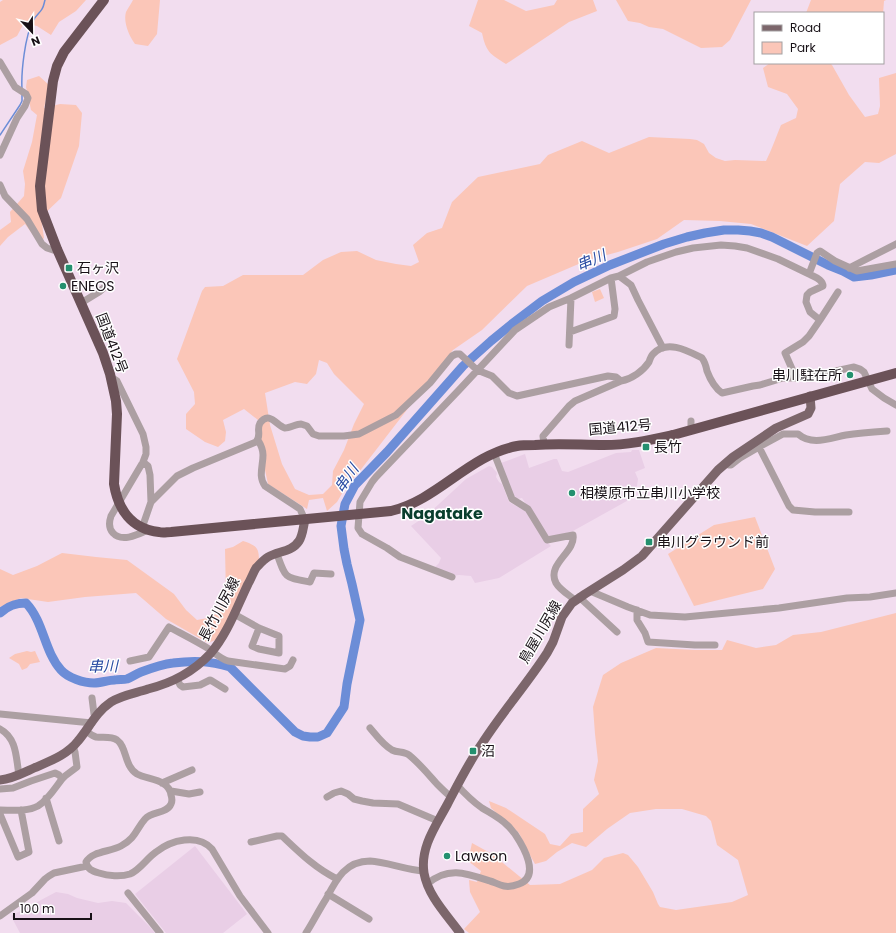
<svg xmlns="http://www.w3.org/2000/svg" width="896" height="933" font-family="Poppins,'Noto Sans JP',sans-serif">
<style>
.built{fill:#e9cee6}
.green{fill:#fbc6b8;fill-rule:evenodd}
.lines{fill:none;stroke-linecap:round;stroke-linejoin:round}
.stream{stroke:#6c8dd7;stroke-width:1.5}
.river{stroke:#6c8dd7;stroke-width:9}
.minor{stroke:#ac9fa2;stroke-width:7}
.major{stroke:#7c666b;stroke-width:9}
.highway{stroke:#6b5258;stroke-width:10}
.poi-dot{fill:#24906f;stroke:#fff;stroke-width:1.5}
.labels{text-anchor:middle;dominant-baseline:central;stroke-width:3;stroke-linejoin:round;paint-order:stroke}
.poi-label{font-size:14px;fill:#181117;stroke:#fff;text-anchor:start}
.street-label{font-size:14px;fill:#181117;stroke:#fff}
.water-label{font-size:15px;font-style:italic;fill:#294ba2;stroke:#fff}
.quarter-label{font-size:16px;font-weight:bold;fill:#093d2d;stroke:#fff}
</style>
<rect width="100%" height="100%" fill="#f2ddef"/>
<path class="built" d="M 632,450 L 639,450 L 645,468 L 635,472 L 638,479 L 637,486 L 632,492 L 634,497 L 573,531 L 549,538 L 522,498 L 517,499 L 512,494 L 501,463 L 525,454 L 529,468 L 554,459 L 557,459 L 562,471 L 568,472 L 616,453 L 631,452 Z
M 489,466 L 492,467 L 497,473 L 496,477 L 499,482 L 502,484 L 509,502 L 527,512 L 546,541 L 551,546 L 499,578 L 475,583 L 471,576 L 459,575 L 452,576 L 451,573 L 440,571 L 434,568 L 439,563 L 441,558 L 411,526 L 426,516 L 466,479 Z
M 195,846 L 247,914 L 223,933 L 166,933 L 135,894 Z
M 56,892 L 68,894 L 77,898 L 98,903 L 112,901 L 126,903 L 149,926 L 155,933 L 20,933 L 11,916 Z"/>
<path class="green" d="M 3,0 L 86,0 L 76,11 L 59,22 L 51,35 L 37,26 L 24,23 L 17,36 L 0,45 L 0,2 Z
M 133,0 L 160,0 L 157,34 L 148,46 L 135,44 C 129,36 123,22 126,12 C 128,8 131,4 133,0 Z
M 478,0 L 504,0 L 526,11 L 554,5 L 557,0 L 593,0 L 597,11 L 569,22 L 506,64 C 490,54 486,52 482,33 L 469,26 Z
M 616,0 L 751,0 L 730,40 L 722,47 L 701,48 L 663,29 L 649,27 L 640,23 L 628,21 Z
M 811,0 L 886,0 L 884,1 L 883,14 L 806,13 Z
M 770,63 L 830,63 L 832,65 L 849,95 L 865,117 L 878,114 L 880,106 L 879,78 L 896,73 L 896,154 L 879,163 L 865,162 L 840,184 L 834,221 L 807,246 L 751,224 L 720,221 L 684,220 L 657,239 L 618,252 L 588,260 L 527,286 L 482,330 L 453,350 L 359,472 L 347,485 L 337,502 L 327,511 L 323,498 L 309,500 L 307,509 L 268,484 L 265,470 L 258,420 L 244,409 L 223,420 L 226,432 L 225,441 L 218,447 L 205,442 L 186,429 L 186,414 L 195,404 L 194,392 L 177,359 L 202,291 L 205,287 L 223,286 L 243,275 L 303,275 L 323,260 L 341,252 L 357,251 L 376,260 L 396,264 L 411,266 L 419,262 L 413,245 L 427,233 L 442,228 L 452,202 L 478,177 L 540,164 L 548,155 L 582,141 L 609,153 L 649,137 L 690,139 L 697,140 L 704,144 L 709,153 L 716,158 L 725,161 L 735,160 L 766,161 C 772,149 776,137 781,125 L 796,118 L 798,109 L 787,94 L 768,87 L 763,68 ZM 319,360 L 327,363 L 334,374 L 364,404 L 354,424 L 344,450 L 333,471 L 332,485 L 323,494 L 309,495 L 295,489 L 282,464 L 270,425 L 265,393 L 295,382 L 307,384 L 316,374 Z
M 39,76 L 49,85 L 44,108 L 60,104 L 76,105 L 82,113 L 79,146 L 61,198 L 41,217 L 44,238 L 39,243 L 25,224 L 8,237 L 0,246 L 0,230 L 11,222 L 10,212 L 24,196 L 25,184 L 23,171 L 32,142 L 37,115 L 31,110 L 26,87 L 27,80 Z
M 600,289 L 604,298 L 595,302 L 592,292 Z
M 755,517 L 775,569 L 763,589 L 694,606 L 668,554 L 714,525 Z
M 243,541 C 258,546 259,548 259,563 L 218,639 L 208,643 L 166,619 L 136,593 L 85,597 L 48,602 L 21,598 L 0,607 L 0,569 L 13,575 L 37,566 L 62,553 L 96,557 L 127,560 L 174,594 L 186,610 L 197,620 L 213,617 L 226,596 L 225,549 L 233,547 Z
M 896,613 L 896,933 L 469,933 L 464,929 L 480,912 L 470,892 L 469,880 L 477,882 L 481,871 L 468,861 L 472,843 L 492,854 L 530,885 L 560,884 L 592,870 L 604,858 L 623,853 L 628,855 L 638,867 L 653,892 L 658,904 L 660,907 L 676,910 L 732,902 L 748,895 L 738,860 L 717,845 L 711,821 L 706,816 L 682,809 L 656,809 L 630,813 L 607,829 L 586,847 L 572,843 L 557,852 L 546,861 L 535,864 L 531,857 L 519,833 L 491,808 L 489,801 L 506,808 L 545,834 L 550,844 L 560,846 L 571,834 L 583,832 L 583,809 L 599,794 L 594,780 L 598,761 L 595,734 L 593,707 L 603,675 L 621,663 L 656,648 L 695,650 L 722,650 L 727,640 L 756,648 L 776,645 L 793,635 L 821,632 Z
M 27,651 L 31,652 L 35,651 L 40,662 L 30,664 L 27,668 L 22,670 L 19,664 L 9,658 L 15,654 Z"/>
<g class="lines">
<path class="stream" d="M 22,89 C 21,72 25,36 33,21 C 35,16 40,13 42,9 C 44,6 44,3 45,0
M 0,135 L 20,105 L 22,101 L 22,95"/>
<path class="river" d="M 0,613 C 8,606 15,603 26,603 C 44,622 44,651 61,670 C 68,678 84,683 94,683 C 101,683 108,680 115,680 C 119,679 123,680 127,679 C 132,677 136,674 141,672 C 149,669 164,664 173,663 C 195,660 209,661 230,667 L 295,732 L 303,736 L 310,737 L 318,737 L 327,733 L 344,707 L 347,684 L 360,620 L 352,584 L 347,564 L 344,549 L 341,526 L 345,504 L 355,485 L 387,452 L 463,366 L 491,341 L 513,323 L 542,301 L 574,282 L 610,265 L 664,244 L 687,237 L 705,233 L 724,230 L 738,230 L 750,231 L 761,233 L 772,237 L 828,265 L 843,271 L 854,277 L 871,275 L 896,270"/>
<path class="minor" d="M 0,62 L 15,87 L 26,94 L 28,98 L 25,106 L 17,118 L 0,155
M 0,185 L 5,196 L 27,219 L 42,244 L 47,248 L 53,250 L 57,249
M 849,268 L 896,244
M 619,276 L 631,285 L 638,300 L 663,348
M 81,303 L 99,292 L 107,285
M 820,320 L 838,292
M 570,332 L 614,316 L 615,309 L 611,278
M 569,345 L 571,298
M 111,377 L 117,381 L 143,434 L 146,447 L 146,454 L 143,462 L 111,516 C 109,522 108,528 113,533 C 122,543 139,534 148,530
M 796,378 L 785,353 L 803,342 L 809,336 L 820,320 L 810,312 L 806,302 L 807,295 L 810,292 L 823,286 C 823,279 814,277 809,274
M 621,381 C 632,379 643,371 649,362 C 650,359 651,356 653,354 C 667,339 688,351 702,358 C 705,362 706,366 707,371 C 710,379 715,388 722,393 L 753,386 L 760,385 L 783,378 L 797,378 L 831,372 L 854,367 L 860,369 L 864,372 L 872,389 L 884,398 L 896,405
M 691,421 L 691,430
M 258,440 C 261,445 263,449 263,455 C 263,466 258,477 265,486 L 300,509 L 305,520
M 759,447 L 783,434 L 798,434 C 812,446 830,438 846,435 C 859,433 873,432 887,431
M 494,453 L 512,499 L 528,509 L 547,540 L 573,535 C 576,552 546,564 556,583 C 560,590 569,595 575,600
M 143,462 L 148,466 L 150,475 L 151,502
M 726,463 L 729,465 L 731,465 L 740,458 L 759,447 L 789,506 L 793,510 L 815,512 L 849,512
M 142,528 L 151,502 L 177,476 L 193,468 L 256,442 C 262,435 256,430 260,423 C 269,410 277,426 285,428 C 290,428 296,424 301,424 L 307,426 L 313,434 L 319,436 L 344,436 L 359,434 L 396,415 L 430,383 L 452,356 L 456,354 L 460,354 L 477,370 L 492,376 L 509,393 L 517,396 L 608,376 L 616,377 L 621,381 L 575,401 L 569,406 L 543,436 L 544,444
M 277,554 C 286,579 284,577 310,582 L 314,573 L 331,574
M 452,577 L 400,557 L 387,548 L 362,534 L 358,528 L 360,502 L 372,482 L 376,477 L 459,390 L 515,330 L 549,307 L 571,298 L 611,278 L 619,276 L 647,262 L 676,252 L 693,248 L 721,245 L 735,246 L 747,248 L 778,259 L 809,274 L 817,253 L 820,251 L 835,261 L 857,271 L 896,264
M 590,591 L 628,607 L 650,615 L 685,617 L 779,608 L 847,598 L 870,597 L 896,593
M 579,597 L 617,632
M 637,610 L 637,620 L 645,633 L 648,642 L 695,645 L 715,645
M 234,614 L 259,628 L 279,636 L 279,653 L 259,649 L 252,646 L 259,628
M 130,661 L 149,657 L 169,627 C 182,634 196,641 209,649 C 215,653 221,659 228,661 L 285,669 L 290,666 L 293,660
M 177,679 L 180,685 L 183,687 L 200,685 L 210,680 L 212,681 L 225,689
M 92,698 L 94,714 L 95,717
M 0,714 L 92,723
M 370,728 C 376,735 383,745 392,750 C 398,753 404,751 409,755 C 420,764 428,774 437,784 C 442,789 446,793 451,797
M 0,729 C 17,738 16,758 19,775
M 86,731 C 89,733 92,736 96,737 C 103,738 111,736 117,740 C 127,747 124,766 137,774 C 148,780 169,779 171,795 C 172,798 172,802 171,804 C 167,814 152,811 145,819 C 136,829 136,838 121,846 C 110,852 92,851 86,862 C 87,869 92,871 99,873 C 108,876 121,877 130,874 C 140,870 147,858 156,852 C 171,840 198,833 212,849 L 240,896 L 268,933
M 162,783 L 192,770
M 0,789 L 13,788 L 31,781 L 55,773 L 59,775 L 62,779 L 65,776 L 77,767 L 75,752 L 73,746
M 171,791 L 189,794 L 200,792
M 327,797 L 334,793 L 341,791 L 348,794 L 354,799 L 362,801 L 373,803 L 398,804 L 438,821
M 46,798 L 59,841
M 0,810 C 12,810 27,812 38,806 C 48,800 55,788 62,779
M 0,814 L 18,857 L 29,852 L 21,810
M 251,842 L 277,836 L 282,836 C 300,853 315,868 337,879
M 427,884 C 448,866 466,873 490,881 C 494,882 499,885 504,886 C 509,887 514,886 519,884 C 541,876 523,846 515,834 C 512,831 510,827 507,825 C 500,818 490,813 482,808 C 472,801 465,794 457,785
M 128,893 L 160,933
M 328,894 L 369,919
M 0,916 L 32,893 L 45,879 L 49,876 L 54,873 L 87,866
M 306,933 C 313,922 319,910 326,899 C 336,880 345,861 370,861 C 387,862 406,870 424,871"/>
<path class="major" d="M 0,780 C 12,779 23,773 34,768 C 50,761 67,755 78,741 C 89,728 96,712 111,702 C 122,695 136,693 148,689 C 172,683 193,672 210,654 C 227,635 237,607 248,584 C 251,579 253,573 256,568 C 260,564 263,560 268,557 C 278,551 292,552 299,541 C 303,535 303,527 305,520
M 460,933 C 447,915 428,896 424,873 C 420,848 435,827 447,805 C 458,784 469,762 483,742 C 503,711 527,684 547,653 L 553,642 L 562,617 L 572,603 L 585,594 L 623,570 L 642,556 L 718,470 L 733,457 L 776,428 L 808,414 L 811,408 L 810,396"/>
<path class="highway" d="M 104,0 L 64,52 L 57,66 L 53,81 L 40,186 L 42,210 L 57,249 L 103,353 L 110,374 L 116,401 L 117,414 L 114,484 C 118,509 131,529 159,532 C 163,533 167,532 171,532 L 391,511 C 438,500 469,455 517,446 C 522,445 529,445 535,445 C 558,443 581,445 604,445 C 628,445 650,440 673,435 L 896,373"/>
</g>
<g class="poi-dot">
<rect x="65" y="264" width="8" height="8" rx="2"/>
<circle cx="63" cy="286" r="4"/>
<circle cx="850" cy="375" r="4"/>
<rect x="642" y="443" width="8" height="8" rx="2"/>
<circle cx="572" cy="493" r="4"/>
<rect x="645" y="538" width="8" height="8" rx="2"/>
<rect x="469" y="747" width="8" height="8" rx="2"/>
<circle cx="447" cy="856" r="4"/>
</g>
<g class="labels">
<g class="poi-label">
<text x="77" y="268">石ヶ沢</text>
<text x="71" y="286">ENEOS</text>
<text x="842" y="375" text-anchor="end">串川駐在所</text>
<text x="654" y="447">長竹</text>
<text x="580" y="493">相模原市立串川小学校</text>
<text x="657" y="542">串川グラウンド前</text>
<text x="481" y="751">沼</text>
<text x="455" y="856">Lawson</text>
</g>
<g class="street-label">
<text transform="translate(112 343) rotate(69)">国道412号</text>
<text transform="translate(620 427) rotate(-5)">国道412号</text>
<text transform="translate(219 609) rotate(-62)">長竹川尻線</text>
<text transform="translate(540 632) rotate(-60)">鳥屋川尻線</text>
</g>
<g class="water-label">
<text transform="translate(591 260) rotate(-23)">串川</text>
<text transform="translate(346 478) rotate(-55)">串川</text>
<text transform="translate(103 666) rotate(-1)">串川</text>
</g>
<g class="quarter-label">
<text x="442" y="513">Nagatake</text>
</g>
</g>
<rect x="754" y="12" width="130" height="52" fill="#ffffff" stroke="#a3a0a2"/>
<rect x="762" y="25" width="20" height="6" fill="#7c666b" stroke="#a3a0a2"/>
<text x="790" y="32" font-size="12" fill="#181117">Road</text>
<rect x="762" y="42" width="20" height="12" fill="#fbc6b8" stroke="#a3a0a2"/>
<text x="790" y="52" font-size="12" fill="#181117">Park</text>
<g transform="translate(32 32) rotate(158)" stroke="#ffffff" stroke-width="3" paint-order="stroke">
<path d="M0-3L7 15L0 10L-7 15Z" fill="#181117"/>
<text y="-6" font-size="11" font-weight="bold" text-anchor="middle" fill="#181117">N</text>
</g>
<path d="M14 913v6h77v-6" fill="none" stroke="#181117" stroke-width="2"/>
<text x="20" y="913" font-size="12" fill="#181117" stroke="#ffffff" stroke-width="3" paint-order="stroke">100 m</text>
</svg>
